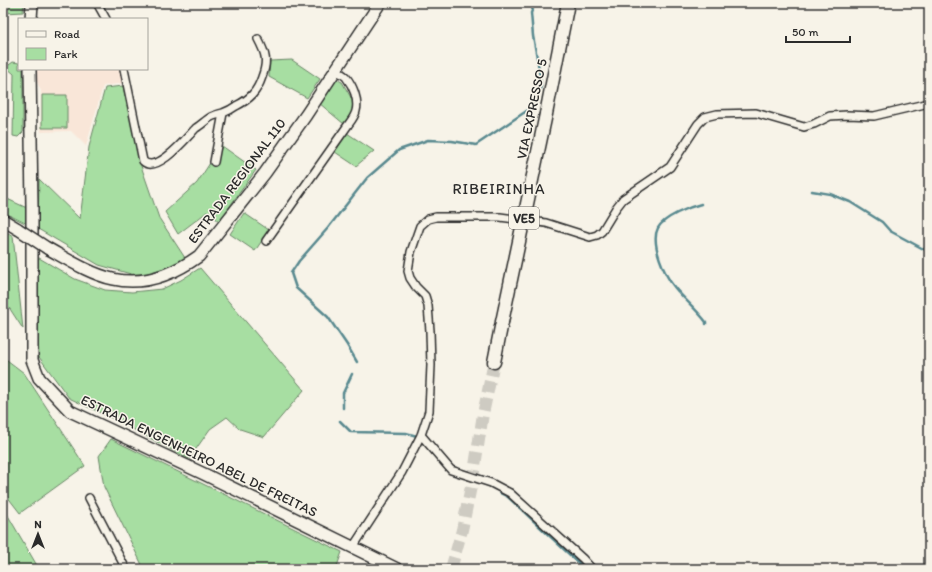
<svg xmlns="http://www.w3.org/2000/svg" width="932" height="572" font-family="Itim,sans-serif">
<style>
.built{fill:#f9e6d8}
.green{fill:#a7dea2;stroke:#698466}
.lines{fill:none;stroke-linecap:round;stroke-linejoin:round}
.stream{stroke:#59898f;stroke-width:2.5}
.primary-tunnel{stroke:#cecbc2;stroke-width:12;stroke-dasharray:12 6;stroke-linecap:butt}
.minor-casing{stroke:#2b2b2b;stroke-width:10}
.secondary-casing{stroke:#2b2b2b;stroke-width:14}
.primary-casing{stroke:#2b2b2b;stroke-width:15}
.minor{stroke:#f7f3e8;stroke-width:7}
.secondary{stroke:#f7f3e8;stroke-width:11}
.primary{stroke:#f7f3e8;stroke-width:12}
.secondary-bridge-casing{stroke:#2b2b2b;stroke-width:14;stroke-linecap:butt}
.primary-bridge-casing{stroke:#2b2b2b;stroke-width:15;stroke-linecap:butt}
.secondary-bridge{stroke:#f7f3e8;stroke-width:11}
.primary-bridge{stroke:#f7f3e8;stroke-width:12}
.labels{text-anchor:middle;dominant-baseline:central;stroke-width:3;stroke-linejoin:round;paint-order:stroke}
.shield{fill:#f7f3e8;stroke:#686764;stroke-width:1}
.shield-label{font-size:13px;font-weight:bold;fill:#2b2b2b}
.street-label{font-size:14px;fill:#2b2b2b;stroke:#f7f3e8}
.neighbourhood-label{font-size:15px;letter-spacing:1px;fill:#2b2b2b;stroke:#f7f3e8}
</style>
<rect width="100%" height="100%" fill="#f7f3e8"/>
<filter id="ink" filterUnits="userSpaceOnUse"><feTurbulence type="fractalNoise" baseFrequency=".025" numOctaves="2"/><feDisplacementMap in="SourceGraphic" scale="8" xChannelSelector="R" yChannelSelector="G"/><feConvolveMatrix kernelMatrix="1 2 1 2 8 2 1 2 1" color-interpolation-filters="sRGB"/></filter>
<g filter="url(#ink)">
<path class="built" d="M 36,69 L 120,69 L 124,83 L 103,86 L 86,146 L 71,131 L 41,132 L 41,91 L 36,79 Z"/>
<path class="green" d="M 3,3 L 24,3 L 23,12 L 5,13 L 6,7 L 3,7 Z
M 292,60 L 320,79 L 307,98 L 269,77 L 270,61 Z
M 13,62 L 19,63 L 19,69 L 23,69 L 23,132 L 18,137 L 13,136 L 14,74 L 6,67 Z
M 335,80 L 338,80 L 342,82 L 353,101 L 354,106 L 352,111 L 344,124 L 319,103 Z
M 123,86 L 140,163 L 159,218 L 187,261 L 138,276 L 99,265 L 38,229 L 39,179 L 80,219 L 89,147 L 105,88 Z
M 42,95 L 67,95 L 67,128 L 42,128 Z
M 347,133 L 374,151 L 356,166 L 335,152 Z
M 222,146 L 256,170 L 219,221 L 207,212 L 178,234 L 165,212 L 197,183 L 210,163 L 215,164 Z
M 3,197 L 29,209 L 29,225 L 3,212 Z
M 244,213 L 269,230 L 255,251 L 230,234 Z
M 3,230 L 13,236 L 23,329 L 10,309 L 3,302 Z
M 34,255 L 75,279 L 105,290 L 132,292 L 162,289 L 181,280 L 200,268 L 304,390 L 264,437 L 240,429 L 227,417 L 210,429 L 189,459 L 116,420 L 69,398 L 39,357 Z
M 3,357 L 24,373 L 85,466 L 20,513 L 3,491 Z
M 111,439 L 342,552 L 336,569 L 144,569 L 104,487 L 99,456 Z
M 3,507 L 39,569 L 3,569 Z"/>
<g class="lines">
<path class="stream" d="M 812,191 L 830,194 L 850,202 L 882,222 L 890,231 L 929,252
M 701,204 C 689,207 664,217 658,228 C 650,243 665,276 675,288 C 685,300 697,310 706,322 L 706,324
M 357,362 L 347,345 L 328,317 L 296,288 L 291,273 L 299,261 L 328,228 L 367,178 L 399,150 L 428,140 L 452,141 L 476,145 L 534,106 L 541,86 L 538,63 L 533,36 L 531,13 L 535,3
M 343,408 L 343,393 L 352,374
M 340,421 L 351,432 L 406,433 L 417,436
M 500,493 L 508,497 L 585,569"/>
<path class="primary-tunnel" d="M 451,569 L 462,530 L 474,472 L 483,414 L 494,362"/>
<g class="minor-casing">
<path id="minor" d="M 97,3 L 106,19
M 124,69 L 143,161 C 157,175 187,137 196,128 C 201,125 206,120 211,117 C 215,115 219,114 223,113 C 228,111 232,109 236,106 C 250,99 257,92 262,77 C 268,61 266,54 258,39
M 214,162 L 223,113
M 266,241 L 348,125 C 351,121 355,116 356,111 C 359,100 353,86 346,77 C 343,74 338,72 335,70
M 421,435 L 451,470 L 491,483 L 510,493 L 583,559 L 592,569
M 89,498 L 126,569
M 353,547 L 402,472 L 421,435 L 429,411 L 431,365 L 430,331 L 428,306 L 425,296 L 416,287 L 410,278 L 408,271 L 411,252 L 420,226 L 428,219 L 436,217 L 500,217 L 546,223 L 590,237 L 597,235 L 602,231 L 616,208 L 623,199 L 670,167 L 698,124 L 705,117 L 717,114 L 756,113 L 804,127 L 814,124 L 830,116 L 847,115 L 874,116 L 929,103"/>
</g>
<g class="secondary-casing">
<path id="secondary" d="M 31,19 L 32,3
M 30,69 L 32,207 L 32,360 L 39,378 L 70,411 L 204,474 L 397,569
M 3,220 L 18,229
M 47,248 C 67,259 90,274 113,279 C 144,286 174,274 199,256 L 265,173 L 306,115 L 380,3"/>
</g>
<g class="primary-casing">
<path id="primary" d="M 546,114 L 568,3
M 494,362 L 502,322"/>
</g>
<use href="#minor" class="minor"/>
<use href="#secondary" class="secondary"/>
<use href="#primary" class="primary"/>
<g class="secondary-bridge-casing">
<path id="secondary-bridge" d="M 18,229 L 47,248"/>
</g>
<g class="primary-bridge-casing">
<path id="primary-bridge" d="M 502,322 L 546,114"/>
</g>
<use href="#secondary-bridge" class="secondary-bridge"/>
<use href="#primary-bridge" class="primary-bridge"/>
</g>
</g>
<g class="labels">
<rect class="shield" x="509" y="207" width="30" height="22" rx="3"/>
<g class="shield-label">
<text x="524" y="218">VE5</text>
</g>
<g class="street-label">
<text transform="translate(532 109) rotate(-78)">VIA EXPRESSO 5</text>
<text transform="translate(237 181) rotate(-53)">ESTRADA REGIONAL 110</text>
<text transform="translate(199 456) rotate(26)">ESTRADA ENGENHEIRO ABEL DE FREITAS</text>
</g>
<g class="neighbourhood-label">
<text x="499" y="189">RIBEIRINHA</text>
</g>
</g>
<rect width="932" height="572" fill="none" stroke="#f7f3e8" stroke-width="16"/>
<rect x="8" y="8" width="916" height="556" fill="none" stroke="#2b2b2b" stroke-width="1.5" filter="url(#ink)"/>
<rect x="18" y="18" width="130" height="52" fill="#f7f3e8" stroke="#a5a39c"/>
<rect x="26" y="31" width="20" height="6" fill="#f7f3e8" stroke="#a5a39c"/>
<text x="54" y="38" font-size="12" fill="#2b2b2b">Road</text>
<rect x="26" y="48" width="20" height="12" fill="#a7dea2" stroke="#a5a39c"/>
<text x="54" y="58" font-size="12" fill="#2b2b2b">Park</text>
<g transform="translate(38 534)" stroke="#f7f3e8" stroke-width="3" paint-order="stroke">
<path d="M0-3L7 15L0 10L-7 15Z" fill="#2b2b2b"/>
<text y="-6" font-size="11" font-weight="bold" text-anchor="middle" fill="#2b2b2b">N</text>
</g>
<path d="M786 36v6h64v-6" fill="none" stroke="#2b2b2b" stroke-width="2"/>
<text x="792" y="36" font-size="12" fill="#2b2b2b" stroke="#f7f3e8" stroke-width="3" paint-order="stroke">50 m</text>
</svg>
